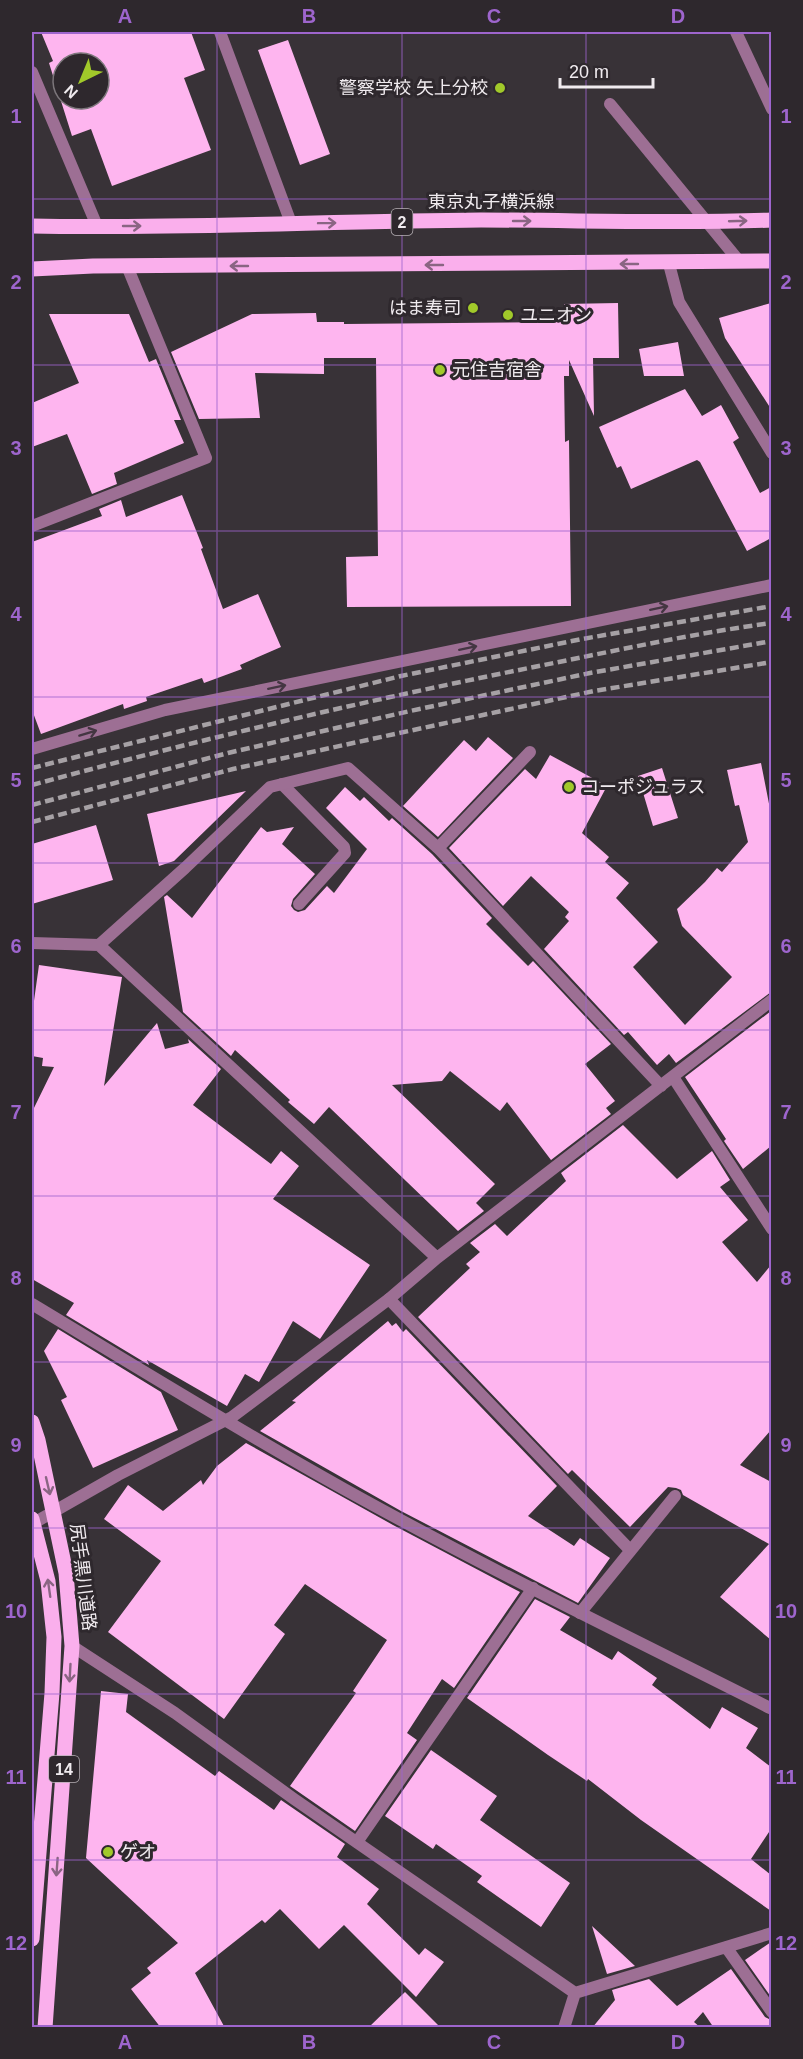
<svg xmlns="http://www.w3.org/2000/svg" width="803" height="2059" font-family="Arial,'Noto Sans JP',sans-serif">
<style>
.building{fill:#feb5ef;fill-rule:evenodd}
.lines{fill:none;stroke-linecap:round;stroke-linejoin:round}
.service{stroke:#9d6f94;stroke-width:12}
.minor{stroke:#9d6f94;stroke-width:12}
.primary{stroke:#faafec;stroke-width:15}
.rail{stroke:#a6a1a5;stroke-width:4.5;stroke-dasharray:9 4.5;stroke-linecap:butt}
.oneway{stroke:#8a6583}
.oneway2{stroke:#443642}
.grid{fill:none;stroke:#9e65cd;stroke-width:1.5;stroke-opacity:0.55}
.poi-dot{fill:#a1c92a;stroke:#2e282d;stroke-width:2}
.labels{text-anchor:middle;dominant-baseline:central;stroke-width:6;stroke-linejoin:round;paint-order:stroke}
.shield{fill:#2e282d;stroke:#b6b0b5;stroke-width:1.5}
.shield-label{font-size:16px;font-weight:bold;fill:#f0ebef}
.poi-label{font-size:18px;fill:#f0ebef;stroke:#2e282d;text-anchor:start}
.street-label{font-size:18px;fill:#f0ebef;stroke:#2e282d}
.neatline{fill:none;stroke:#9e65cd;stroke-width:2}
.grid-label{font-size:20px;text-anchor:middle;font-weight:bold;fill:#9e65cd}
</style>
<rect width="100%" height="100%" fill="#383237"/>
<path class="building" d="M 41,32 L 191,32 L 205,70 L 184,78 L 211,150 L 112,186 L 91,129 L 72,136 L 49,63 L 53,61 ZM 63,63 L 99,63 L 99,99 L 63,99 Z
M 288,40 L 330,154 L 300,165 L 258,50 Z
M 618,303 L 619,358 L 593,358 L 594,416 L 569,360 L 569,376 L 564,376 L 565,442 L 569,440 L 571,606 L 347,607 L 346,557 L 378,556 L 376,358 L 324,358 L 324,374 L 255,373 L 260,418 L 199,419 L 171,352 L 252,314 L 316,313 L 317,322 L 344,322 L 344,324 L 564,322 L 564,304 Z
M 771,303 L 771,409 L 725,338 L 719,318 Z
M 49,314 L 129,314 L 149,362 L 156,359 L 181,420 L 174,420 L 184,443 L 114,473 L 117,484 L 92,494 L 67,434 L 32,447 L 32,403 L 79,383 Z
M 678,342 L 684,376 L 644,376 L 639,349 Z
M 685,389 L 702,416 L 721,405 L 739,438 L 733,442 L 760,493 L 771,487 L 771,538 L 747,551 L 700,462 L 697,460 L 631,489 L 621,466 L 617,468 L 599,427 Z
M 182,495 L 203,548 L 201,549 L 223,609 L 258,594 L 281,647 L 240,665 L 242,669 L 204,683 L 202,678 L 146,697 L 147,701 L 124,709 L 123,704 L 41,734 L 32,710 L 32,542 L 102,516 L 99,509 L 121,500 L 126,517 Z
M 488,737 L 513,758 L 438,837 L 403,806 L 464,740 L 476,751 Z
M 550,755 L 607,786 L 582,833 L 609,857 L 605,862 L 629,883 L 616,898 L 658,942 L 633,967 L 685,1025 L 732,977 L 682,926 L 677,909 L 705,882 L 717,868 L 722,872 L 748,842 L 739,805 L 735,806 L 727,770 L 761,763 L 771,814 L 771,898 L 769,899 L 771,901 L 771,992 L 676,1063 L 669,1054 L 657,1065 L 628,1032 L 624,1035 L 544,949 L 569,921 L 565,917 L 569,912 L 531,876 L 503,906 L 449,848 L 525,769 L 536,779 Z
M 662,768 L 678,818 L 653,826 L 638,776 Z
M 345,787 L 360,801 L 364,797 L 389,821 L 392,818 L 432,854 L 492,918 L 486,924 L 528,966 L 533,961 L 611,1044 L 585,1064 L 615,1101 L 606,1108 L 611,1114 L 551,1160 L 507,1102 L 500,1111 L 450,1071 L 442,1081 L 392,1085 L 495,1184 L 476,1203 L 484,1211 L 458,1231 L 329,1107 L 314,1124 L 288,1102 L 290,1100 L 235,1050 L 231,1056 L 183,1012 L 164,897 L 167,895 L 192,918 L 261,827 L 267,832 L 294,827 L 282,844 L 315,874 L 293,899 L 291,906 L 294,910 L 298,912 L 305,910 L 327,886 L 334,893 L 367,849 L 326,808 Z
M 246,791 L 174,861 L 159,866 L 147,814 Z
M 96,825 L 113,880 L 32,904 L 32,844 Z
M 39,965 L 122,977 L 104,1086 L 157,1023 L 165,1049 L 189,1043 L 188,1039 L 221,1069 L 193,1105 L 271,1164 L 281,1151 L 299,1166 L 273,1199 L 370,1265 L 320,1339 L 293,1321 L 259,1382 L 245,1374 L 227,1406 L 147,1360 L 149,1365 L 66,1315 L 74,1303 L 32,1279 L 32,1112 L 54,1067 L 42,1066 L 43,1058 L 32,1056 L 32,1015 Z
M 771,1011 L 771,1146 L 743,1169 L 724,1141 L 726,1139 L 685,1077 Z
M 623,1125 L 677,1179 L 712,1151 L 730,1180 L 720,1187 L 748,1220 L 722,1242 L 757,1282 L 771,1265 L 771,1430 L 740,1465 L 771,1482 L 771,1640 L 720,1597 L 769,1544 L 683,1495 L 681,1490 L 676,1488 L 668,1487 L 630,1527 L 572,1470 L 568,1474 L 418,1317 L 470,1268 L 466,1264 L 480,1252 L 470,1243 L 495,1224 L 507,1236 L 566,1181 L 561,1173 Z
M 388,1321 L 392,1326 L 396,1323 L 403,1332 L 406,1329 L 557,1486 L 528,1516 L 574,1546 L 580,1538 L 610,1558 L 578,1603 L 401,1511 L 260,1431 L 296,1402 L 292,1401 Z
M 58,1329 L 161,1392 L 178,1430 L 93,1468 L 61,1400 L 67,1397 L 44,1351 Z
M 246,1443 L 393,1525 L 520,1592 L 454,1688 L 442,1679 L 407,1733 L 417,1740 L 355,1831 L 290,1786 L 356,1693 L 353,1691 L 387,1640 L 305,1584 L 274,1625 L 285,1634 L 224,1719 L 108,1632 L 161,1561 L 104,1519 L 128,1485 L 163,1511 L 201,1480 L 203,1485 L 217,1466 Z
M 535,1599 L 570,1617 L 560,1630 L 612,1660 L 618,1651 L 657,1678 L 652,1685 L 710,1729 L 722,1707 L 758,1728 L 746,1748 L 771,1767 L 771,1829 L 751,1859 L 771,1875 L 771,1911 L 641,1820 L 588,1779 L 587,1781 L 548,1755 L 467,1698 Z
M 101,1691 L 128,1694 L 126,1712 L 215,1776 L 219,1771 L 274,1810 L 281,1800 L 345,1844 L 337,1857 L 379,1889 L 367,1904 L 419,1955 L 425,1948 L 444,1962 L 416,1997 L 344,1925 L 319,1949 L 280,1909 L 265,1923 L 262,1920 L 195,1973 L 225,2028 L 161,2028 L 131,1989 L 151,1973 L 147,1968 L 178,1943 L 86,1858 Z
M 431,1750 L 497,1796 L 480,1820 L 570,1883 L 541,1927 L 477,1882 L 482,1876 L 436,1844 L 433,1849 L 385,1816 Z
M 592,1926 L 635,1966 L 607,1974 Z
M 771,1942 L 771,1997 L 745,1960 Z
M 731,1969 L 765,2017 L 771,2020 L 771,2028 L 714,2028 L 703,2012 L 694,2022 L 701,2028 L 592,2028 L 615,2000 L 612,1990 L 649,1979 L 677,2006 Z
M 405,1992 L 441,2028 L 368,2028 Z"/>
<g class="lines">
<path class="service" d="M 220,32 L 291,223
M 736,32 L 772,109
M 32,72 L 97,226
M 610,104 L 739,261
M 32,526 L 206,458 L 127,266
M 282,784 L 344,847 L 345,853 L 299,904
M 438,848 L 530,752
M 389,1299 L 630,1550
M 580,1613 L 675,1496
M 357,1842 L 533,1588"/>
<path class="minor" d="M 669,264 L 679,302 L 772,453
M 32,749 L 165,710 L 772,585
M 32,943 L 99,945 L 185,868 L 270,787 L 348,768 L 438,848 L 661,1086
M 99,945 L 437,1258
M 673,1077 L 772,1229
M 32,1304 C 135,1366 238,1430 344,1489 C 484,1567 629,1637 772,1709
M 32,1524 L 118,1475 L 232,1417 L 389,1299 L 437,1258 L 772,1000
M 72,1646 L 175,1713 L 294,1799 L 575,1993 L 564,2028
M 726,1947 L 772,2012
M 575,1993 L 772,1933"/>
<path class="primary" d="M 32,226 C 181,229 331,221 481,220 C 578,220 675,224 772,220
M 32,269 L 93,266 L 772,261
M 32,1422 L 38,1440 L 66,1573 L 72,1646 L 45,2028
M 32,1519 L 48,1581 L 54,1637 L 52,1693 L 32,1939"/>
<path class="rail" d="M 32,768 L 401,676 L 582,639 L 772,606
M 32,785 C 201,739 372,699 544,665 C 619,650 695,633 772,623
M 32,805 L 228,753 L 410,711 L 590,673 L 772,641
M 32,822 L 233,769 L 594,691 L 772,662"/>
</g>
<defs><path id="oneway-shaft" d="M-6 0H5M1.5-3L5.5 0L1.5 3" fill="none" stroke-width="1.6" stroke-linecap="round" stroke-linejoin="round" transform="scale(1.5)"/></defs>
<g class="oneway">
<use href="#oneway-shaft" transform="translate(522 221)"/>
<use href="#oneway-shaft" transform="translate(738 221) rotate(-2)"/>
<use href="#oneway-shaft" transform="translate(327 223) rotate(-1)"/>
<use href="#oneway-shaft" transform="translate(132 226)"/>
<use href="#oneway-shaft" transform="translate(629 264) rotate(180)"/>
<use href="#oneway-shaft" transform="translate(434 265) rotate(180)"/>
<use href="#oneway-shaft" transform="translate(239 266) rotate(180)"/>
<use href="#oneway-shaft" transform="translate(48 1486) rotate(77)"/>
<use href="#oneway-shaft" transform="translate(49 1588) rotate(-98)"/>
<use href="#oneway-shaft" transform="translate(70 1673) rotate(93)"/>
<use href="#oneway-shaft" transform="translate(57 1867) rotate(94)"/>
</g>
<g class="oneway2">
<use href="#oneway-shaft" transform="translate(659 608) rotate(-12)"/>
<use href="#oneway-shaft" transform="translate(468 648) rotate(-12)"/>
<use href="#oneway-shaft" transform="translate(277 687) rotate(-12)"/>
<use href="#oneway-shaft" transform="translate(88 733) rotate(-17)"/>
</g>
<path class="grid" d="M 217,32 L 217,2028M 402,32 L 402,2028M 586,32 L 586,2028M 32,199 L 772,199M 32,365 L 772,365M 32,531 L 772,531M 32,697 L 772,697M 32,863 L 772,863M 32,1030 L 772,1030M 32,1196 L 772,1196M 32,1362 L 772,1362M 32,1528 L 772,1528M 32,1694 L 772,1694M 32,1860 L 772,1860"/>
<g class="poi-dot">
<circle cx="500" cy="88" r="6"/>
<circle cx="473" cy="308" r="6"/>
<circle cx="508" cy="315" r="6"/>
<circle cx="440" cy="370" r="6"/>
<circle cx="569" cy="787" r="6"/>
<circle cx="108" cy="1852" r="6"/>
</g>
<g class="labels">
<g class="shield">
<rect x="391.5" y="209" width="21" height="26" rx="4.5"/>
<rect x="49" y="1756" width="30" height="26" rx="4.5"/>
</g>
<g class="shield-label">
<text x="402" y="222">2</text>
<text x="64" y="1769">14</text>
</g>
<g class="poi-label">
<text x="488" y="88" text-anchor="end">警察学校 矢上分校</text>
<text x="461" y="308" text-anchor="end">はま寿司</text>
<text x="520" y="315">ユニオン</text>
<text x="452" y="370">元住吉宿舎</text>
<text x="581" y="787">コーポジュラス</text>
<text x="120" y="1852">ゲオ</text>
</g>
<g class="street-label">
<text x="491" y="202">東京丸子横浜線</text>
<text transform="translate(83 1577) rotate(83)">尻手黒川道路</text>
</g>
</g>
<rect width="803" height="2059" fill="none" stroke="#2e282d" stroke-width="66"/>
<g transform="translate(81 81) rotate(223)"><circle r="28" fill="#2e282d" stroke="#7c767b" stroke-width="1.5"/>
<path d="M0-4.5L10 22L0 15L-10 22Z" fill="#a1c92a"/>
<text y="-9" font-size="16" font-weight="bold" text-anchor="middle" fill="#f0ebef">N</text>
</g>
<path d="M560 78v9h93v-9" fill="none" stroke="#f0ebef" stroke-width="3"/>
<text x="569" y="78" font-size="18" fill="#f0ebef" stroke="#2e282d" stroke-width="4.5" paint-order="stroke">20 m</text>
<rect x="33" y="33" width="737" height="1993" class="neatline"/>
<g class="grid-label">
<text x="125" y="23">A</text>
<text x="309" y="23">B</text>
<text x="494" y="23">C</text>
<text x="678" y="23">D</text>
<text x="16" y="123">1</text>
<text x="786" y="123">1</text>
<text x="16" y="289">2</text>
<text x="786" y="289">2</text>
<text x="16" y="455">3</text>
<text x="786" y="455">3</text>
<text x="16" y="621">4</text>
<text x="786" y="621">4</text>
<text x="16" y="787">5</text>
<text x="786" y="787">5</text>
<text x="16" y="953">6</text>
<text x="786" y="953">6</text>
<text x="16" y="1119">7</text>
<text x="786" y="1119">7</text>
<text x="16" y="1285">8</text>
<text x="786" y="1285">8</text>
<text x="16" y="1452">9</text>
<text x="786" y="1452">9</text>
<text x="16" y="1618">10</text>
<text x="786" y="1618">10</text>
<text x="16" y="1784">11</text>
<text x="786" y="1784">11</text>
<text x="16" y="1950">12</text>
<text x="786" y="1950">12</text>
<text x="125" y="2049">A</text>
<text x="309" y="2049">B</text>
<text x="494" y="2049">C</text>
<text x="678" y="2049">D</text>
</g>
</svg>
